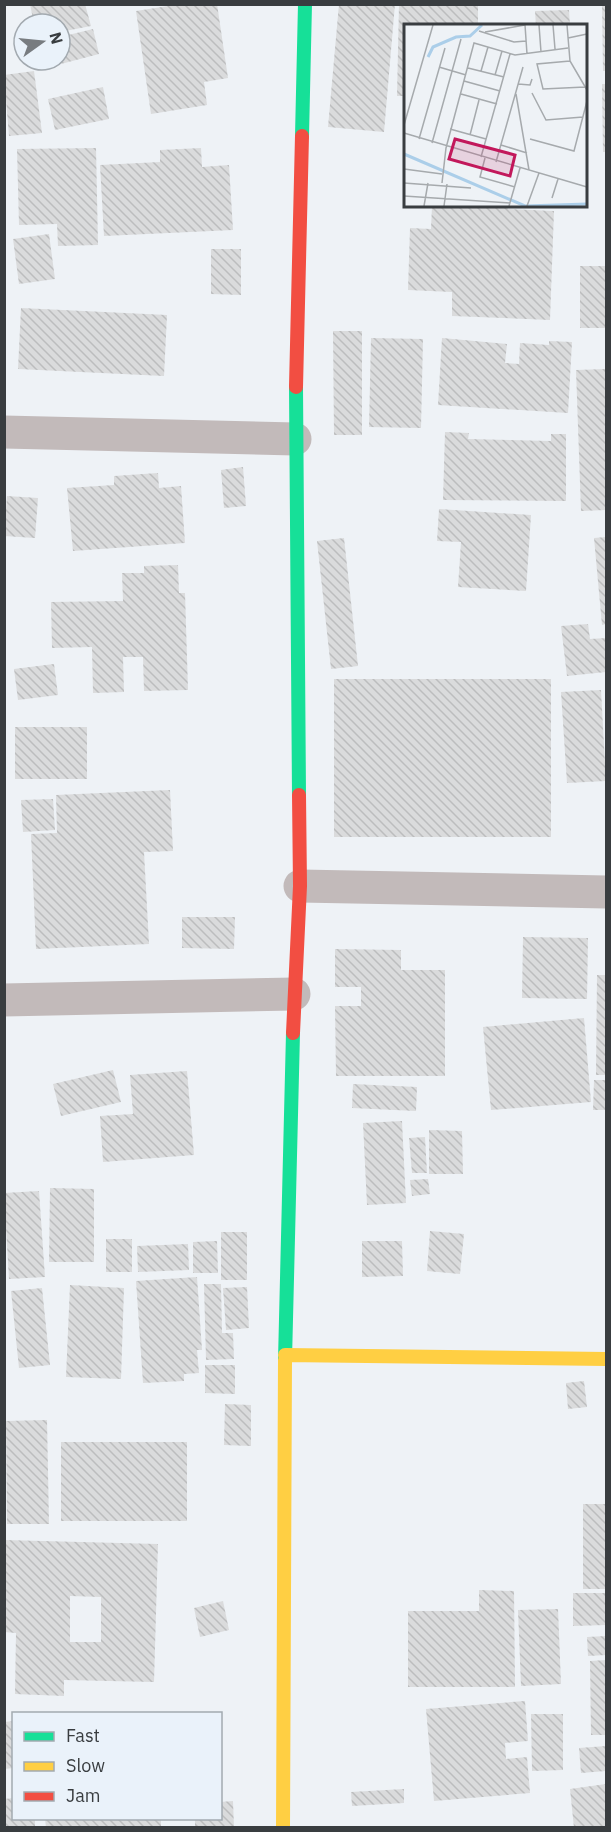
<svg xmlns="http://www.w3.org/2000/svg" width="611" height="1832" font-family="'IBM Plex Sans',sans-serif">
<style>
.building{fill:url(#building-back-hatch);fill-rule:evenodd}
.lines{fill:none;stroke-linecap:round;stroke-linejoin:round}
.street{stroke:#c2baba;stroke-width:33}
.fast{stroke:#16e098;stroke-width:14}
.slow{stroke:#ffcf43;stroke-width:14}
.jam{stroke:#f24e42;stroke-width:14}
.inset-river{fill:none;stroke:#abcee9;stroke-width:3}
.inset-road{fill:none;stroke:#a6aaad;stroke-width:1.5}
.view{fill:#c2185b;fill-opacity:0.15;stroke:#c2185b;stroke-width:3}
.inset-edge{fill:none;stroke:#393d40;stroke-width:3}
</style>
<defs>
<pattern id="building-back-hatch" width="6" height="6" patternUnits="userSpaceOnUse" patternTransform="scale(1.5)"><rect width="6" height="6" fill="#dadbdc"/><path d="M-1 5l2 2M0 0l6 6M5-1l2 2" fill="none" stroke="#bcbdbe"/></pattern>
</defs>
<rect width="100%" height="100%" fill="#eef2f6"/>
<path class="building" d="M 30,4 L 85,4 L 91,26 L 60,32 L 60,24 L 34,24 Z
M 181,4 L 217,4 L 228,78 L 204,82 L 207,105 L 151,114 L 136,11 Z
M 339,4 L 395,4 L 384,132 L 328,127 Z
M 399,4 L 478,4 L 478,26 L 406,26 L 406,96 L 397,96 Z
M 602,5 L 606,5 L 606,71 L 603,71 Z
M 569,10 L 570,26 L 536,26 L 535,11 Z
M 93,29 L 99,54 L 38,70 L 35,60 L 60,60 L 60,37 Z
M 34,71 L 42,133 L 9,136 L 4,75 Z
M 602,84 L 606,84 L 606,152 L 603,152 Z
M 103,87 L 109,119 L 55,130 L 48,99 Z
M 96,148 L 98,245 L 58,246 L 57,224 L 19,225 L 17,149 Z
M 201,148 L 202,167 L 229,165 L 233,230 L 104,236 L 100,165 L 160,162 L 160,150 Z
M 432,206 L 508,206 L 508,209 L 554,211 L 550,320 L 452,316 L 452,292 L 408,290 L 410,228 L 431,229 Z
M 49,234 L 55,279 L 19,284 L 13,239 Z
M 211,249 L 241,249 L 241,295 L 211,294 Z
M 580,266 L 606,266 L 606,328 L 580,328 Z
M 21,308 L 167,315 L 164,376 L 18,369 Z
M 333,331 L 362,331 L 362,435 L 334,435 Z
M 371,338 L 423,339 L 421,428 L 369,427 Z
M 442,338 L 507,344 L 505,363 L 519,364 L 520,343 L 549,345 L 549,341 L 572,342 L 568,413 L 438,405 Z
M 606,369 L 606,510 L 581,511 L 576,370 Z
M 445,432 L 469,433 L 468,439 L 551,441 L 551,434 L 566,434 L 566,501 L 443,500 Z
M 243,467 L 246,506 L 224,508 L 221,470 Z
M 158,473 L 159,488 L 181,486 L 185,543 L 73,551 L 67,488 L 114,485 L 114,476 Z
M 7,496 L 38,498 L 35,538 L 4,536 Z
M 439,509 L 531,515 L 526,591 L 458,587 L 461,542 L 437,541 Z
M 606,537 L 606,624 L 602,625 L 594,538 Z
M 344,538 L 358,666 L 331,669 L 317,541 Z
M 178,565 L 179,593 L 185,593 L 188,690 L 144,691 L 143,657 L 123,657 L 124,692 L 93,693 L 92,647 L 52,648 L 51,602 L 123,601 L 122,573 L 144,573 L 144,566 Z
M 588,624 L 590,639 L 606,638 L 606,672 L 567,676 L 561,626 Z
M 54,664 L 58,695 L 18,700 L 14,669 Z
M 334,679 L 551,679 L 551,837 L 334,837 Z
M 601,690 L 606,781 L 567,783 L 561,692 Z
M 15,727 L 87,727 L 87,779 L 15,779 Z
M 170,790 L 173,851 L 144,852 L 149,944 L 36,949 L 31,834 L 57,833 L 56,795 Z
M 53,799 L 55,830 L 23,832 L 21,800 Z
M 182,917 L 235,917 L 234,949 L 182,948 Z
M 523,937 L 588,938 L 587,999 L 522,998 Z
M 335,949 L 401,950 L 401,970 L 445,970 L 445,1076 L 336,1076 L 335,1006 L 361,1006 L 361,987 L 335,987 Z
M 597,975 L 606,975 L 606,1075 L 596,1075 Z
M 584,1018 L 591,1102 L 491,1110 L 483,1027 Z
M 113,1070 L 121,1102 L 61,1116 L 53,1084 Z
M 187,1071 L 194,1155 L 103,1162 L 100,1116 L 133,1114 L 130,1075 Z
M 594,1080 L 606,1080 L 606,1110 L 593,1110 Z
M 353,1084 L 417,1087 L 416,1111 L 352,1108 Z
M 402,1121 L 406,1203 L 367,1205 L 363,1123 Z
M 429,1130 L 462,1131 L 463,1174 L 429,1174 Z
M 425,1137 L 427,1173 L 412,1173 L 409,1138 Z
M 428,1179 L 430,1194 L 412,1196 L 410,1180 Z
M 50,1188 L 94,1189 L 94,1262 L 49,1262 Z
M 39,1191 L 45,1277 L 9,1279 L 4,1193 Z
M 430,1231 L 464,1234 L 460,1274 L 427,1271 Z
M 221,1232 L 247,1232 L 247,1280 L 221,1280 Z
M 106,1239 L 132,1239 L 132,1272 L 106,1272 Z
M 217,1241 L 218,1273 L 193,1273 L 193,1242 Z
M 362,1241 L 402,1241 L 403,1276 L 362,1277 Z
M 188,1244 L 189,1270 L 138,1272 L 137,1246 Z
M 197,1277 L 202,1350 L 197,1350 L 199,1373 L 184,1374 L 184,1381 L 143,1383 L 136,1281 Z
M 204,1284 L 221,1284 L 222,1333 L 233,1333 L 234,1359 L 206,1360 Z
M 70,1285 L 124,1288 L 121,1379 L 66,1377 Z
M 247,1287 L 249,1328 L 226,1330 L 223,1288 Z
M 42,1288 L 50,1365 L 19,1368 L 11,1291 Z
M 205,1365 L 235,1365 L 235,1394 L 205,1393 Z
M 584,1381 L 587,1407 L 568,1409 L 566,1383 Z
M 225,1404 L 251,1405 L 251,1446 L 224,1445 Z
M 47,1420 L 49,1524 L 7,1524 L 6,1421 Z
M 61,1442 L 187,1442 L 187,1521 L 61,1521 Z
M 583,1504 L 606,1504 L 606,1589 L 583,1589 Z
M 4,1540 L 158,1544 L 154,1682 L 64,1680 L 64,1696 L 15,1694 L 16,1633 L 4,1632 ZM 70,1596 L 101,1597 L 101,1642 L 70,1642 Z
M 479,1590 L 514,1591 L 515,1687 L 408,1687 L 408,1611 L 479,1611 Z
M 573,1593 L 606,1593 L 606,1625 L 573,1626 Z
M 223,1601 L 229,1630 L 200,1637 L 194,1608 Z
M 558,1609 L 561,1684 L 521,1686 L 518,1610 Z
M 606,1636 L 606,1655 L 588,1656 L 587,1637 Z
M 606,1660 L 606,1735 L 591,1735 L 590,1661 Z
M 525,1701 L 528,1741 L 505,1743 L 506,1759 L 527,1757 L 530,1793 L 434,1801 L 426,1709 Z
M 531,1714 L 563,1714 L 563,1770 L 532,1771 Z
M 14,1721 L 14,1768 L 4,1769 L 4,1722 Z
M 606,1746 L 606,1771 L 581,1773 L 579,1748 Z
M 606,1784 L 606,1828 L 574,1828 L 570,1789 Z
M 404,1789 L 404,1803 L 352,1806 L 351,1792 Z
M 14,1798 L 14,1818 L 35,1818 L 35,1828 L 4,1828 L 4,1799 Z
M 233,1801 L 234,1828 L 195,1828 L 195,1818 L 220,1818 L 220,1802 Z
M 45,1818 L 161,1818 L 161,1828 L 46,1828 Z"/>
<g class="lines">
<path class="street" d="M 4,432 L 295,439
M 300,886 L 606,892
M 4,1000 L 294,994"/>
<path class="fast" d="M 302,136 L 305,4
M 296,387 L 299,795
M 285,1360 L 293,1033"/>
<path class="slow" d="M 285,1355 L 606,1359
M 283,1828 L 285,1360"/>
<path class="jam" d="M 296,387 L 302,136
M 293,1033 L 300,886 L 299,795"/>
</g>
<g transform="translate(404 24)">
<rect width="183" height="183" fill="#eef2f6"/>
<path class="inset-river" d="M 24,33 L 29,23 L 52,13 L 66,12 L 78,1M 0,130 L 121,182 L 183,180"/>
<path class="inset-road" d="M 135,1 L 137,28M 149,1 L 151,25M 163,1 L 166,37 L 183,66M 75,7 L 110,18 L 122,17M 81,8 L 121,1 L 123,30M 164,14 L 183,10M 166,37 L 133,40 L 139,65 L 181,63M 35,43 L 62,51M 64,44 L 100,53M 77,47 L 84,23M 91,51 L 98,27M 60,57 L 96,67M 114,60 L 126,61 L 128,55M 128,69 L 142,96 L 179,93M 57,70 L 93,80M 112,70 L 125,146M 0,101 L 29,1M 46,105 L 82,115M 0,109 L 183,163M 66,111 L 75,76M 15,115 L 41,24M 126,115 L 170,127 L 183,77M 28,119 L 57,15M 97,121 L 123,129M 77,133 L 106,30M 81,134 L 76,153 L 111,163M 92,138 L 119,43M 0,145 L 38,150M 0,159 L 67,164M 38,159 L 42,124 L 70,19 L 111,31 L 164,24M 0,172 L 106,179M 148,174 L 154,155M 20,182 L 24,159M 40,182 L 43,160M 105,182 L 116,144M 123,182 L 135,149"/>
<path class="view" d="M 51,115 L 111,131 L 106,152 L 45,135 Z"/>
<rect width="183" height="183" class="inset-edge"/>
</g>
<rect width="611" height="1832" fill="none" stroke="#393d40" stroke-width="12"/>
<rect x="12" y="1712" width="210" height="108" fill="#eaf2fa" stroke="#a3aab0" stroke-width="1.5"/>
<rect x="24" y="1732" width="30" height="9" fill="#16e098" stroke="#a3aab0" stroke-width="1.5"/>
<text x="66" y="1742" font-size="18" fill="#393d40">Fast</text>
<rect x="24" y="1762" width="30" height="9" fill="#ffcf43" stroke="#a3aab0" stroke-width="1.5"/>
<text x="66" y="1772" font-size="18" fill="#393d40">Slow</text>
<rect x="24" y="1792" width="30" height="9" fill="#f24e42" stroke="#a3aab0" stroke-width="1.5"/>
<text x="66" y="1802" font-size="18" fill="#393d40">Jam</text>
<g transform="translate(42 42) rotate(75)"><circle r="28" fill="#eaf2fa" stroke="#a3aab0" stroke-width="1.5"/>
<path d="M0-4.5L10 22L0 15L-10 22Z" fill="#787c80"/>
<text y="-9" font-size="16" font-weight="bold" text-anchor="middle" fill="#393d40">N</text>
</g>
</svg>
